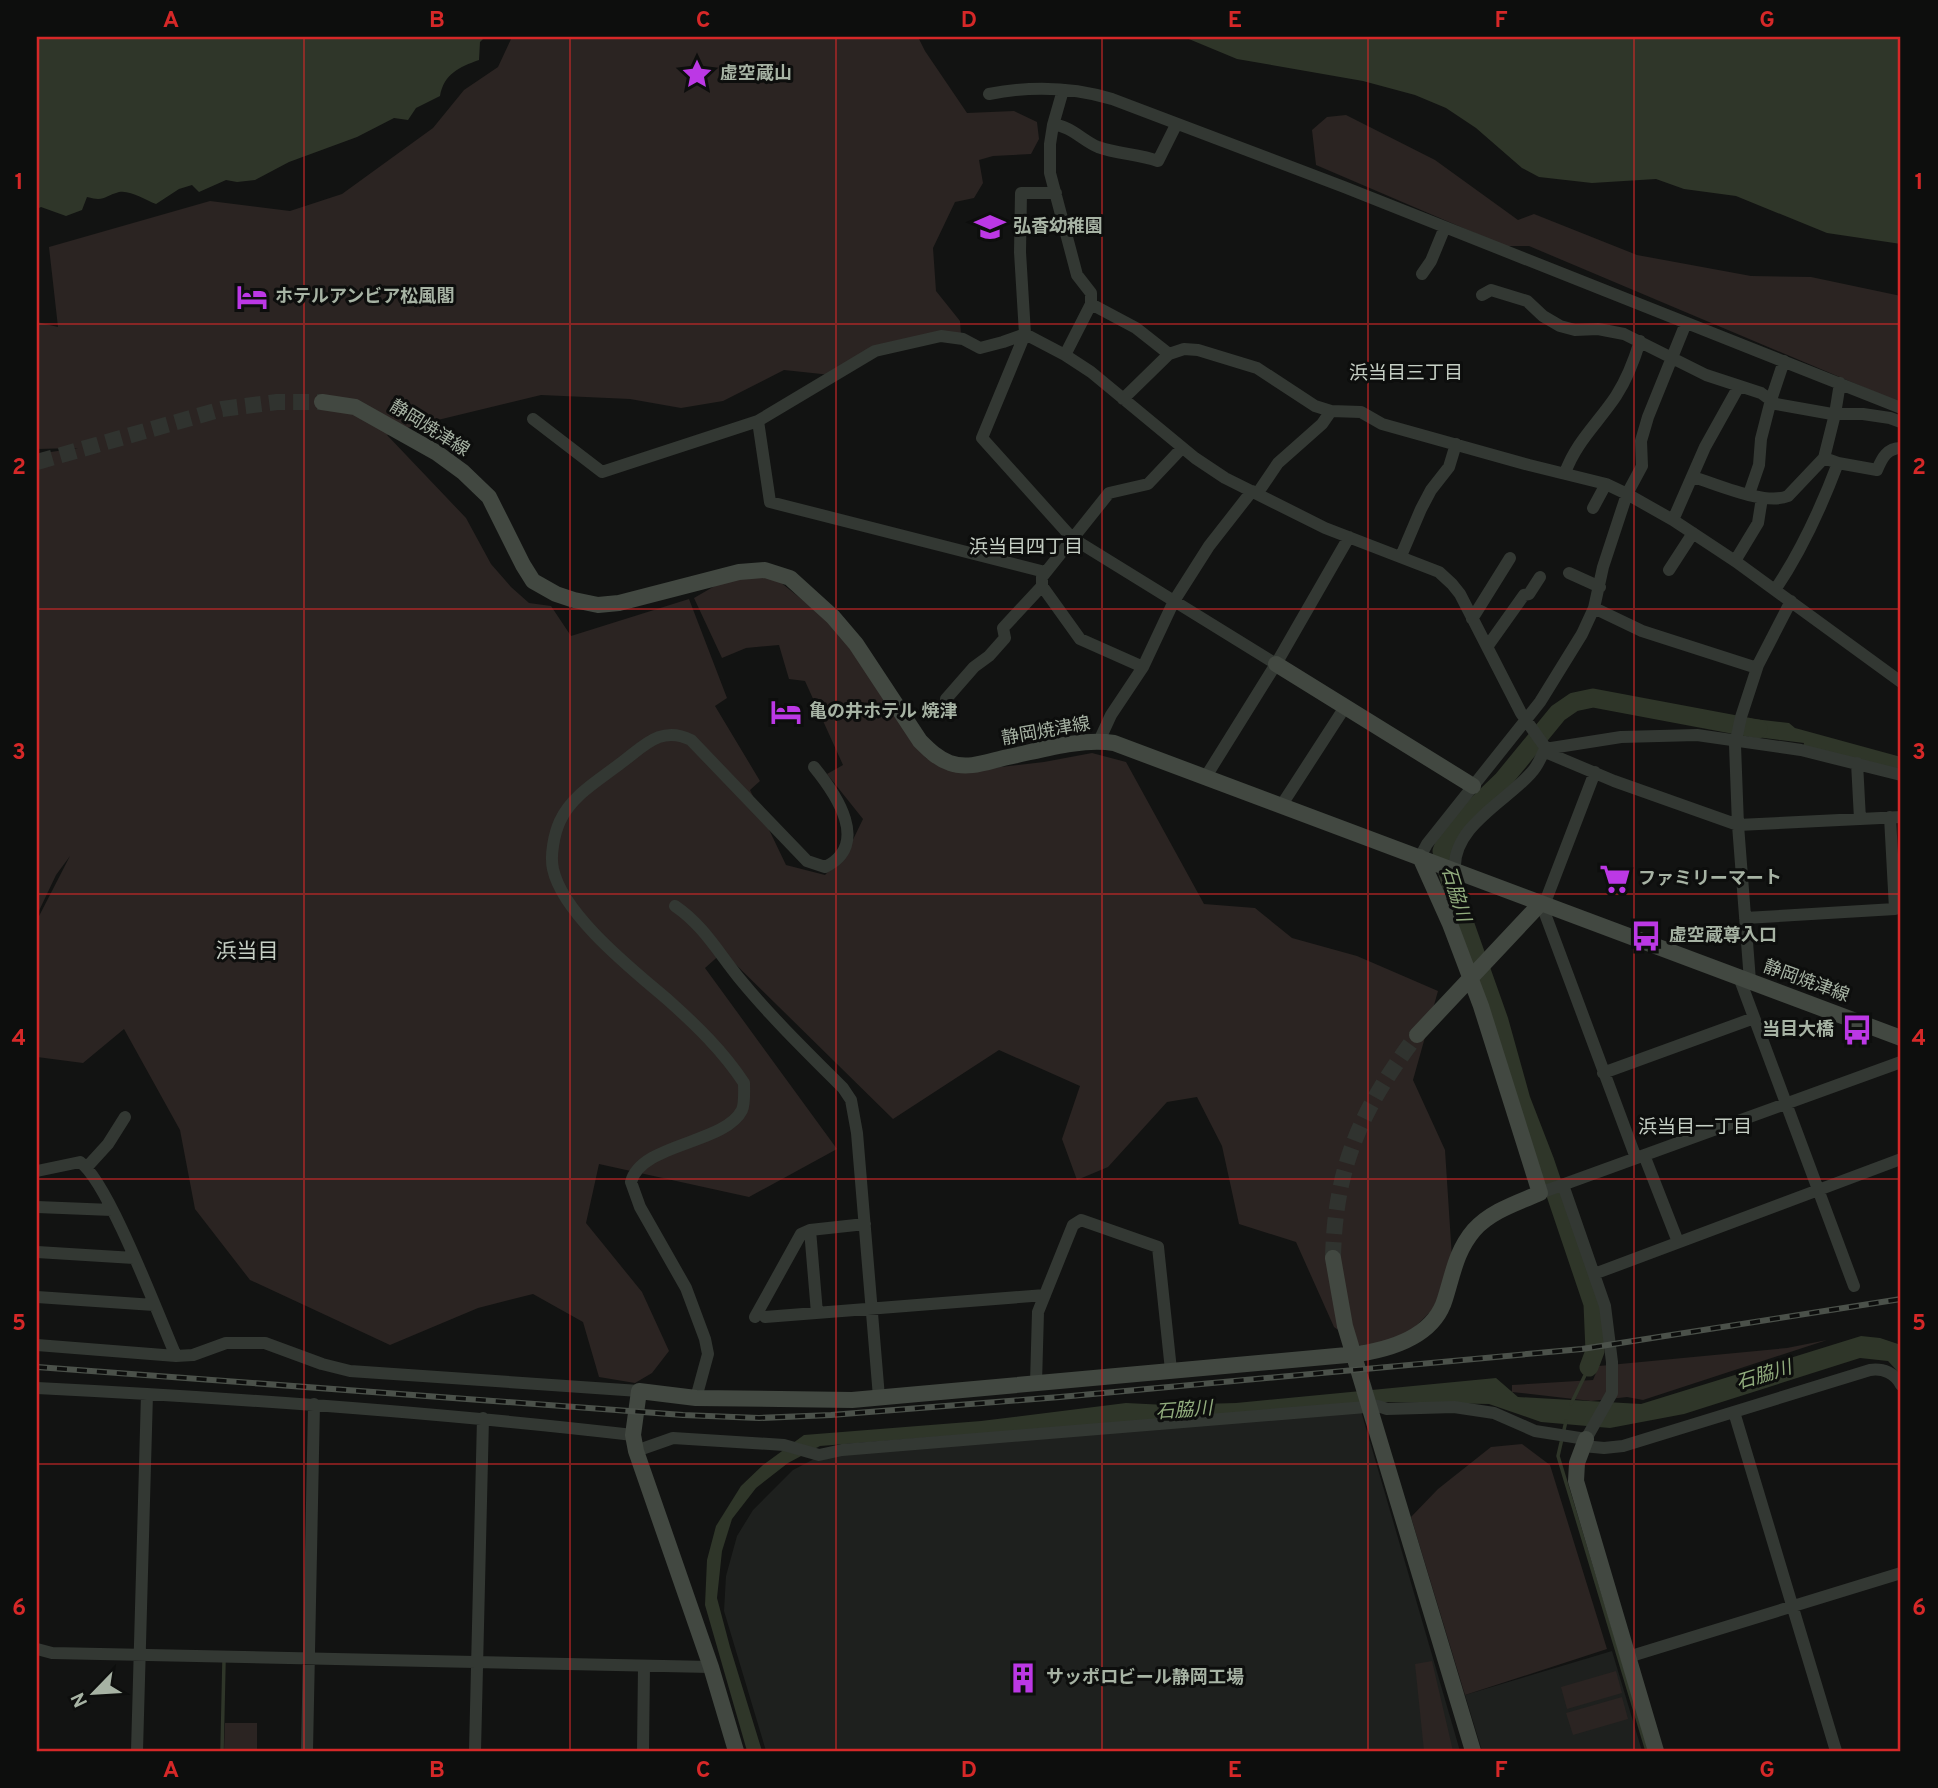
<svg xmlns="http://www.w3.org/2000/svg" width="1938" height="1788" font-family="Overpass,'Noto Sans JP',sans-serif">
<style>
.built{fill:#1e201e}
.green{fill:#2b2422}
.water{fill:#2f3629}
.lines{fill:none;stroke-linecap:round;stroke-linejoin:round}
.stream{stroke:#2f3629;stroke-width:3.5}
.river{stroke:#2f3629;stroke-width:19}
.secondary-tunnel{stroke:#30332f;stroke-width:16;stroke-dasharray:16 8;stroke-linecap:butt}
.street{stroke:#333833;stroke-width:12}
.secondary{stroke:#424841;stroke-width:16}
.rail-casing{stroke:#4b514a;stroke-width:6}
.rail{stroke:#0d0e0d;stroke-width:3.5;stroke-dasharray:10;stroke-linecap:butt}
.grid{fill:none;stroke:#d62828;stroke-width:2;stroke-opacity:0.55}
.labels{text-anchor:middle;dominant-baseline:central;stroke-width:6;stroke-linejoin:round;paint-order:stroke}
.poi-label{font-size:18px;font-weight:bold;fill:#a7b3a4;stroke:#0d0e0d;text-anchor:start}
.street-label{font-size:18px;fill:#a7b3a4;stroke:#0d0e0d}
.neighbourhood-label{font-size:19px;fill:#c6cfc5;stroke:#0d0e0d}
.water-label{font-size:19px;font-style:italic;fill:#91ac7d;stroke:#0d0e0d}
.quarter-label{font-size:21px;fill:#c6cfc5;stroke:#0d0e0d}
.neatline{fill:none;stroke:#d62828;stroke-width:2.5}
.grid-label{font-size:23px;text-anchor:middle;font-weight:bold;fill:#d62828}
</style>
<rect width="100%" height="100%" fill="#121312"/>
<path class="built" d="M 1361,1411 L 1460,1751 L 766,1751 L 724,1611 L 726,1576 L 737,1536 L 753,1510 L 793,1470 L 814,1459 L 844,1453 Z
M 1612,1651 L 1642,1751 L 1482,1751 L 1465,1695 Z"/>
<path class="green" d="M 512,37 L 918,37 L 925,51 L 967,113 L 1014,111 L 1037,122 L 1039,139 L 1031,154 L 993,156 L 979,160 L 983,183 L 974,198 L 955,202 L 933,248 L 936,291 L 960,321 L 961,335 L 918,337 L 831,375 L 784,370 L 723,401 L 681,408 L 630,399 L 541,395 L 413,426 L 387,435 L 466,518 L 491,564 L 511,587 L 529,603 L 551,606 L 571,636 L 689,599 L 727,698 L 715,706 L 760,781 L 750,790 L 786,865 L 825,875 L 847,852 L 863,819 L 827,774 L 843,765 L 805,681 L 789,679 L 779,645 L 746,648 L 722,658 L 694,598 L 732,576 L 770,574 L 834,625 L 926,758 L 957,772 L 1044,762 L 1092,753 L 1126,762 L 1204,904 L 1255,908 L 1292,938 L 1357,956 L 1438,991 L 1413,1080 L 1445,1150 L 1452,1258 L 1434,1308 L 1414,1328 L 1393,1344 L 1361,1346 L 1334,1327 L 1296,1242 L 1239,1224 L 1222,1146 L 1197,1097 L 1167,1102 L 1108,1167 L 1077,1180 L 1062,1139 L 1080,1086 L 999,1050 L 893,1119 L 723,952 L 705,968 L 837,1149 L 749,1197 L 599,1164 L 586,1223 L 642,1292 L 669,1351 L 652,1373 L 635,1383 L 599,1377 L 583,1322 L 533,1294 L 478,1308 L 390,1345 L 250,1280 L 195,1209 L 180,1130 L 124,1029 L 83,1063 L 37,1057 L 37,920 L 70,856 L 56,875 L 37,915 L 37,454 L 78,448 L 37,449 L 37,322 L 58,327 L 49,247 L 210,201 L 290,211 L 342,194 L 433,128 L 464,90 L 498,67 Z
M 1346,115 L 1435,160 L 1518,220 L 1534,214 L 1637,255 L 1751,276 L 1811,277 L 1901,296 L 1901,403 L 1529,246 L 1505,246 L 1316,165 L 1312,130 L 1327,117 Z
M 1827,1340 L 1643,1400 L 1627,1397 L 1591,1401 L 1512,1392 L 1512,1385 L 1593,1380 L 1599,1366 L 1787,1348 Z
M 1522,1444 L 1550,1465 L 1607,1649 L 1465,1695 L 1411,1517 L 1438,1489 L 1491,1447 Z
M 1432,1661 L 1453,1751 L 1424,1751 L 1415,1664 Z
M 1616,1671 L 1622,1693 L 1567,1709 L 1561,1687 Z
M 1622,1697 L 1628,1719 L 1573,1735 L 1566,1713 Z
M 225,1723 L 257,1723 L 257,1751 L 224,1751 Z"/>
<path class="water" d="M 37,37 L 485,37 L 480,42 L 479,60 C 459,67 444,74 440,96 L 416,108 L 408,120 L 394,118 L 357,137 L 289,162 L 255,180 L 237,182 L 226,180 L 199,192 L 192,185 L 179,189 L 156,204 C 145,200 131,190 119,192 C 104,196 105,202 87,197 L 82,210 L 66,216 L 41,207 L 37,209 Z
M 1184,37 L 1901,37 L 1901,244 L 1827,233 L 1736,196 L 1684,189 L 1656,179 L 1592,183 L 1539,177 L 1522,168 L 1476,128 L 1446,108 L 1415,95 L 1363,81 L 1237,59 Z
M 1745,718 L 1789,723 L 1795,728 L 1901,757 L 1901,770 L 1803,747 L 1804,743 L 1741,735 Z
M 1861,1336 L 1880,1338 L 1901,1345 L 1901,1375 L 1888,1361 L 1860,1358 L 1684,1414 L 1610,1428 L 1541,1422 L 1489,1404 L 1381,1402 L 820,1446 L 788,1463 L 756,1488 L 732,1519 L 722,1551 L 717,1598 L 730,1647 L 762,1751 L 747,1751 L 705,1605 L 707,1560 L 716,1526 L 741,1486 L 763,1465 L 804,1435 L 981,1421 L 1126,1403 L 1166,1405 L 1236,1403 L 1496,1378 L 1518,1397 L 1641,1404 Z"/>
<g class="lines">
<path class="stream" d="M 1571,1404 L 1589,1367
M 1566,1421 L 1558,1456 L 1647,1751
M 222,1751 L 224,1661"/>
<path class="river" d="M 1589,1367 L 1595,1351 L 1593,1304 L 1545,1162 L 1521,1100 L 1499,1021 L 1453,891 L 1442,851 L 1450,831 L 1503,780 L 1558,713 L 1574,702 L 1593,698 L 1758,729"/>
<path class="secondary-tunnel" d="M 37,462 L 222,409 L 277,402 L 322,402
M 1333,1258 C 1335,1165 1362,1108 1417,1035"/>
<path class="street" d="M 989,94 C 1030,86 1072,87 1112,99 L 1344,187 L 1901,408
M 1053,125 L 1063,90
M 1422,274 L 1431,261 L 1445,227
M 1482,295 L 1491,290 L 1527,301 L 1543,316 L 1560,326 L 1575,330 L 1598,329 L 1624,334 L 1706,375 L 1761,393 L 1776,404 L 1832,414 L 1863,414 L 1890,418 L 1901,422
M 1091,304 L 1136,328 L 1169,354
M 1065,355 L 1091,304 L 1091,293 L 1077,275 L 1050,173 L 1050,144 L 1053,125 C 1070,125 1083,141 1098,147 C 1117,154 1139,154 1158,161 L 1176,125
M 1123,399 L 1169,354 L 1184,349 L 1198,350 L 1257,368 L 1315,406 L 1331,411 L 1361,412 L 1382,424 L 1529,465 L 1606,484 L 1627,494 L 1673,520 L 1735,561 L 1901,682
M 533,419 L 602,472 L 758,421 L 875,351 L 941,336 L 963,339 L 980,348 L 1003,342 L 1025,334 L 1020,252 L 1021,193 L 1056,193
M 758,421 L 770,502 L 1045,572
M 1838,463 L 1877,470 C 1882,458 1887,448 1901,448
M 1565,473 C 1576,442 1598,423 1616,396 C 1627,379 1634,361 1640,341
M 1693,477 C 1717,484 1765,506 1788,496 L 1824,458 L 1835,414 L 1840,383
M 1257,494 L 1278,463 L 1322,424 L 1331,411
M 1749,494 L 1759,465 L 1761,439 L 1771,400 L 1784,361
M 1593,508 L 1606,484
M 1673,520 L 1705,447 L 1739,386
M 1401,556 L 1421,509 L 1431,490 L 1449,467 L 1456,444
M 1735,561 L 1758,523 L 1762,498
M 1669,570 L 1693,533
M 1569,573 L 1600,587
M 1775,590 C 1802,550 1821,508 1838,463 L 1824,458
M 1594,608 L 1642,631 L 1757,668
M 1472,619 L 1510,558
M 1487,647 L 1524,595 L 1529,594 L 1540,577
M 1276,664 L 1072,538 L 982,438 L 1025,334 L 1065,355 L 1091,372 L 1195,458 L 1225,478 L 1325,528 L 1439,572 L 1452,584 L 1460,594 L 1521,713 L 1550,754 L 1614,781 L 1738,825 L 1901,817
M 1143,667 L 1080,639 L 1042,586 L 1042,577 L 1109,493 L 1148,484 L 1182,448
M 946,699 L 974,667 L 989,656 L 1005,638 L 1003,628 L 1042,586
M 1099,741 L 1111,715 L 1143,667 L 1174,601 L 1209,546 L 1252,491
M 1545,749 L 1621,737 L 1697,735 L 1801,750 L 1901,775
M 1857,763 L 1860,819
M 1205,778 L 1276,664 L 1349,537
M 1281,806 L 1345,707
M 1420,857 L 1427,844 L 1540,702 L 1582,634 L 1594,608 L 1603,567 L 1627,494 L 1642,466 L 1641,441 L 1648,417 L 1686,323
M 1455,871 C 1451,827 1507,801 1531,773 C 1538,766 1541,757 1545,749
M 1541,903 L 1636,1158
M 1544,905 L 1595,772
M 675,906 C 703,925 718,952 739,978 C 771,1017 807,1052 843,1088 L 851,1100 L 857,1133 L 879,1397
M 1745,918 L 1895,909 L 1890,817
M 1739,977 L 1854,1286
M 1750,981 L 1738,825 L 1735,745 L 1741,717 L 1758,665 L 1791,601
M 1603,1073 L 1754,1018
M 1644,1155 L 1678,1242
M 87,1167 L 108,1144 L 125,1117
M 37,1171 L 80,1162 C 108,1181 159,1317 176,1356
M 1540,1193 L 1901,1062
M 37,1207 L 112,1210
M 810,1230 L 817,1313
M 37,1252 L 134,1258
M 1594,1274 L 1901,1159
M 37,1297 L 154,1305
M 755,1317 L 801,1234 L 810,1230 L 865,1224
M 765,1317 L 1045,1295
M 37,1345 L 176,1356 L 193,1355 L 226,1343 L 265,1343 L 322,1364 L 350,1371 L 639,1391
M 1036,1383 L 1038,1312 L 1073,1225 L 1081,1220 L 1158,1247 L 1171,1370
M 37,1388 C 236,1398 435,1412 633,1435
M 696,1398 L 708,1354 L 705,1339 L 686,1288 L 640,1207 L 631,1182 C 641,1143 725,1144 742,1110 C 745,1103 744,1090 744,1083 C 723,1051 696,1025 668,1000 C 633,970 563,915 553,869 C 550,856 554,834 560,821 C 572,795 599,780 621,763 C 644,746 661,725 691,740 L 807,861 L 825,867 C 871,845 836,794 814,767
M 1734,1412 L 1836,1751
M 1583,1446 L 1604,1448 L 1623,1446 L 1870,1370 C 1883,1368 1895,1373 1901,1385
M 636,1451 L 673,1438 L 784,1445 L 819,1455 L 842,1450 L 1378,1406 L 1387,1409 L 1454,1407 L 1494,1413 L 1535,1431 L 1586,1439 L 1612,1393 L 1612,1362 L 1605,1306 L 1563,1185
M 37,1649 L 52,1653 L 711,1667
M 1628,1657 L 1901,1573
M 137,1751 L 147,1394
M 307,1751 L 314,1404
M 475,1751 L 483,1418
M 643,1751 L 644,1666"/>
<path class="secondary" d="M 322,402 L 355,407 L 437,453 L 463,472 L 489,497 L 523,565 L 533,581 L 556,594 L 574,600 L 598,605 L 619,603 L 739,572 L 765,570 L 790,578 L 833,617 L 856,644 L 920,741 C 929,750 938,759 950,763 C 969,770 989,761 1008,757 C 1042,750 1080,738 1114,743 L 1901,1038
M 1276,664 L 1473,786
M 1417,1035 L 1541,903
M 1333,1258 L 1345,1326 L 1473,1751
M 1586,1439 L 1577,1463 L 1576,1481 L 1656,1751
M 736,1751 L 711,1667 L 636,1451 L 633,1435 L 639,1391 L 696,1398 L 852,1400 L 1358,1354 C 1391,1349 1434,1336 1445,1299 C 1453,1274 1456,1251 1474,1230 C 1491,1211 1517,1203 1540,1193 L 1481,1006 L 1450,924 L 1420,857"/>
<g class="rail-casing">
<path id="rail" d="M 37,1367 L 683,1415 L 759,1418 L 831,1415 L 1060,1397 L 1582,1349 L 1901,1299"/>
</g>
<use href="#rail" class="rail"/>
</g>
<path class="grid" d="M 304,37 L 304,1751M 570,37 L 570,1751M 836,37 L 836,1751M 1102,37 L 1102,1751M 1368,37 L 1368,1751M 1634,37 L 1634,1751M 37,324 L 1901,324M 37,609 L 1901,609M 37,894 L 1901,894M 37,1179 L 1901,1179M 37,1464 L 1901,1464"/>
<defs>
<g id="sight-bare" transform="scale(2.415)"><path d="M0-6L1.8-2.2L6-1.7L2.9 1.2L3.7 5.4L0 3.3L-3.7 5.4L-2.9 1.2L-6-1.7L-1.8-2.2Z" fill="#bc38e5" stroke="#0d0e0d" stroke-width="2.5" paint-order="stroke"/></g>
<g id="school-bare" transform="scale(2.415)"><path d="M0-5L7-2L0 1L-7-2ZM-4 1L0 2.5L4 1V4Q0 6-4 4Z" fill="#bc38e5" stroke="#0d0e0d" stroke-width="2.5" paint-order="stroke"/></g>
<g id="hotel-bare" transform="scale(2.415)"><path d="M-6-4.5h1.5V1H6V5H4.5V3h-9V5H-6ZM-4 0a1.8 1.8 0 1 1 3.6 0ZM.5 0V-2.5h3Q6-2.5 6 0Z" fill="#bc38e5" stroke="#0d0e0d" stroke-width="2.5" paint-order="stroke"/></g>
<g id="supermarket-bare" transform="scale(2.415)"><path d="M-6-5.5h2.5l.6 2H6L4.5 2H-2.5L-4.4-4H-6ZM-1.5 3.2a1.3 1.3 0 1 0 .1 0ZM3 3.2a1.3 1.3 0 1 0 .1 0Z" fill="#bc38e5" stroke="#0d0e0d" stroke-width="2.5" paint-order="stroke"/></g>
<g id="bus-bare" transform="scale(2.415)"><path d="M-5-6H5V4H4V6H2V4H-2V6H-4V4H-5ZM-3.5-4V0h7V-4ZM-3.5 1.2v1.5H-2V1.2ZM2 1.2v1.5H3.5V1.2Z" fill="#bc38e5" stroke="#0d0e0d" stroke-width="2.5" paint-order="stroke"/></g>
<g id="building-bare" transform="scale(2.415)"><path d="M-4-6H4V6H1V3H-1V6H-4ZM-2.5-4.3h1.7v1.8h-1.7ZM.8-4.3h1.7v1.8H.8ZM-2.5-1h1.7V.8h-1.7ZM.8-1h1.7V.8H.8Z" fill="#bc38e5" stroke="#0d0e0d" stroke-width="2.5" paint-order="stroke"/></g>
</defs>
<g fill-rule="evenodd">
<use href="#sight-bare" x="697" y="74"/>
<use href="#school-bare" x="990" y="227"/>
<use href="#hotel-bare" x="252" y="297"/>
<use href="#hotel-bare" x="786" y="712"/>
<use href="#supermarket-bare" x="1615" y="879"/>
<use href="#bus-bare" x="1646" y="936"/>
<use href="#bus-bare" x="1857" y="1030"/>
<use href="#building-bare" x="1023" y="1678"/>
</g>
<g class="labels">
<g class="poi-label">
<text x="720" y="74">虚空蔵山</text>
<text x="1013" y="227">弘香幼稚園</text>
<text x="275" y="297">ホテルアンビア松風閣</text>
<text x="809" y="712">亀の井ホテル 焼津</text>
<text x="1638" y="879">ファミリーマート</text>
<text x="1669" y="936">虚空蔵尊入口</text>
<text x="1834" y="1030" text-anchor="end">当目大橋</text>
<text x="1046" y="1678">サッポロビール静岡工場</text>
</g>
<g class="street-label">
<text transform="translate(429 429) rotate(32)">静岡焼津線</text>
<text transform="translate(1046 732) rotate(-10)">静岡焼津線</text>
<text transform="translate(1806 982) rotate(20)">静岡焼津線</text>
</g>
<g class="neighbourhood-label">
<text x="1406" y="374">浜当目三丁目</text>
<text x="1026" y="548">浜当目四丁目</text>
<text x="1695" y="1128">浜当目一丁目</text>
</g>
<g class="water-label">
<text transform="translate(1455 894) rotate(73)">石脇川</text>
<text transform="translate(1764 1376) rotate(-17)">石脇川</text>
<text transform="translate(1184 1411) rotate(-4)">石脇川</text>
</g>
<g class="quarter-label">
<text x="247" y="952">浜当目</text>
</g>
</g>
<rect width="1938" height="1788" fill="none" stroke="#0d0e0d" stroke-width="77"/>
<g transform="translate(94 1693) rotate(245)" stroke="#0d0e0d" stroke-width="5" paint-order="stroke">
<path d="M0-5L12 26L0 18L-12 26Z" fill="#a7b3a4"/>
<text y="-10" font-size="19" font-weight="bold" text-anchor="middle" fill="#a7b3a4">N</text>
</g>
<rect x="38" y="38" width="1861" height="1712" class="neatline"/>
<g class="grid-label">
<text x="171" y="27">A</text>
<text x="437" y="27">B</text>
<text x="703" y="27">C</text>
<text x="969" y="27">D</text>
<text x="1235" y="27">E</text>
<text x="1501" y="27">F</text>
<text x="1767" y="27">G</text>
<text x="19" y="189">1</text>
<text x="1919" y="189">1</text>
<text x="19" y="474">2</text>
<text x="1919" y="474">2</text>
<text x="19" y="759">3</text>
<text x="1919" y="759">3</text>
<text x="19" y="1045">4</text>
<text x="1919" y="1045">4</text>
<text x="19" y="1330">5</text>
<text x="1919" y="1330">5</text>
<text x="19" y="1615">6</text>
<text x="1919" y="1615">6</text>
<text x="171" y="1777">A</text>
<text x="437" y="1777">B</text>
<text x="703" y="1777">C</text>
<text x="969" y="1777">D</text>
<text x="1235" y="1777">E</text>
<text x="1501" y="1777">F</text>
<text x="1767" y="1777">G</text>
</g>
</svg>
